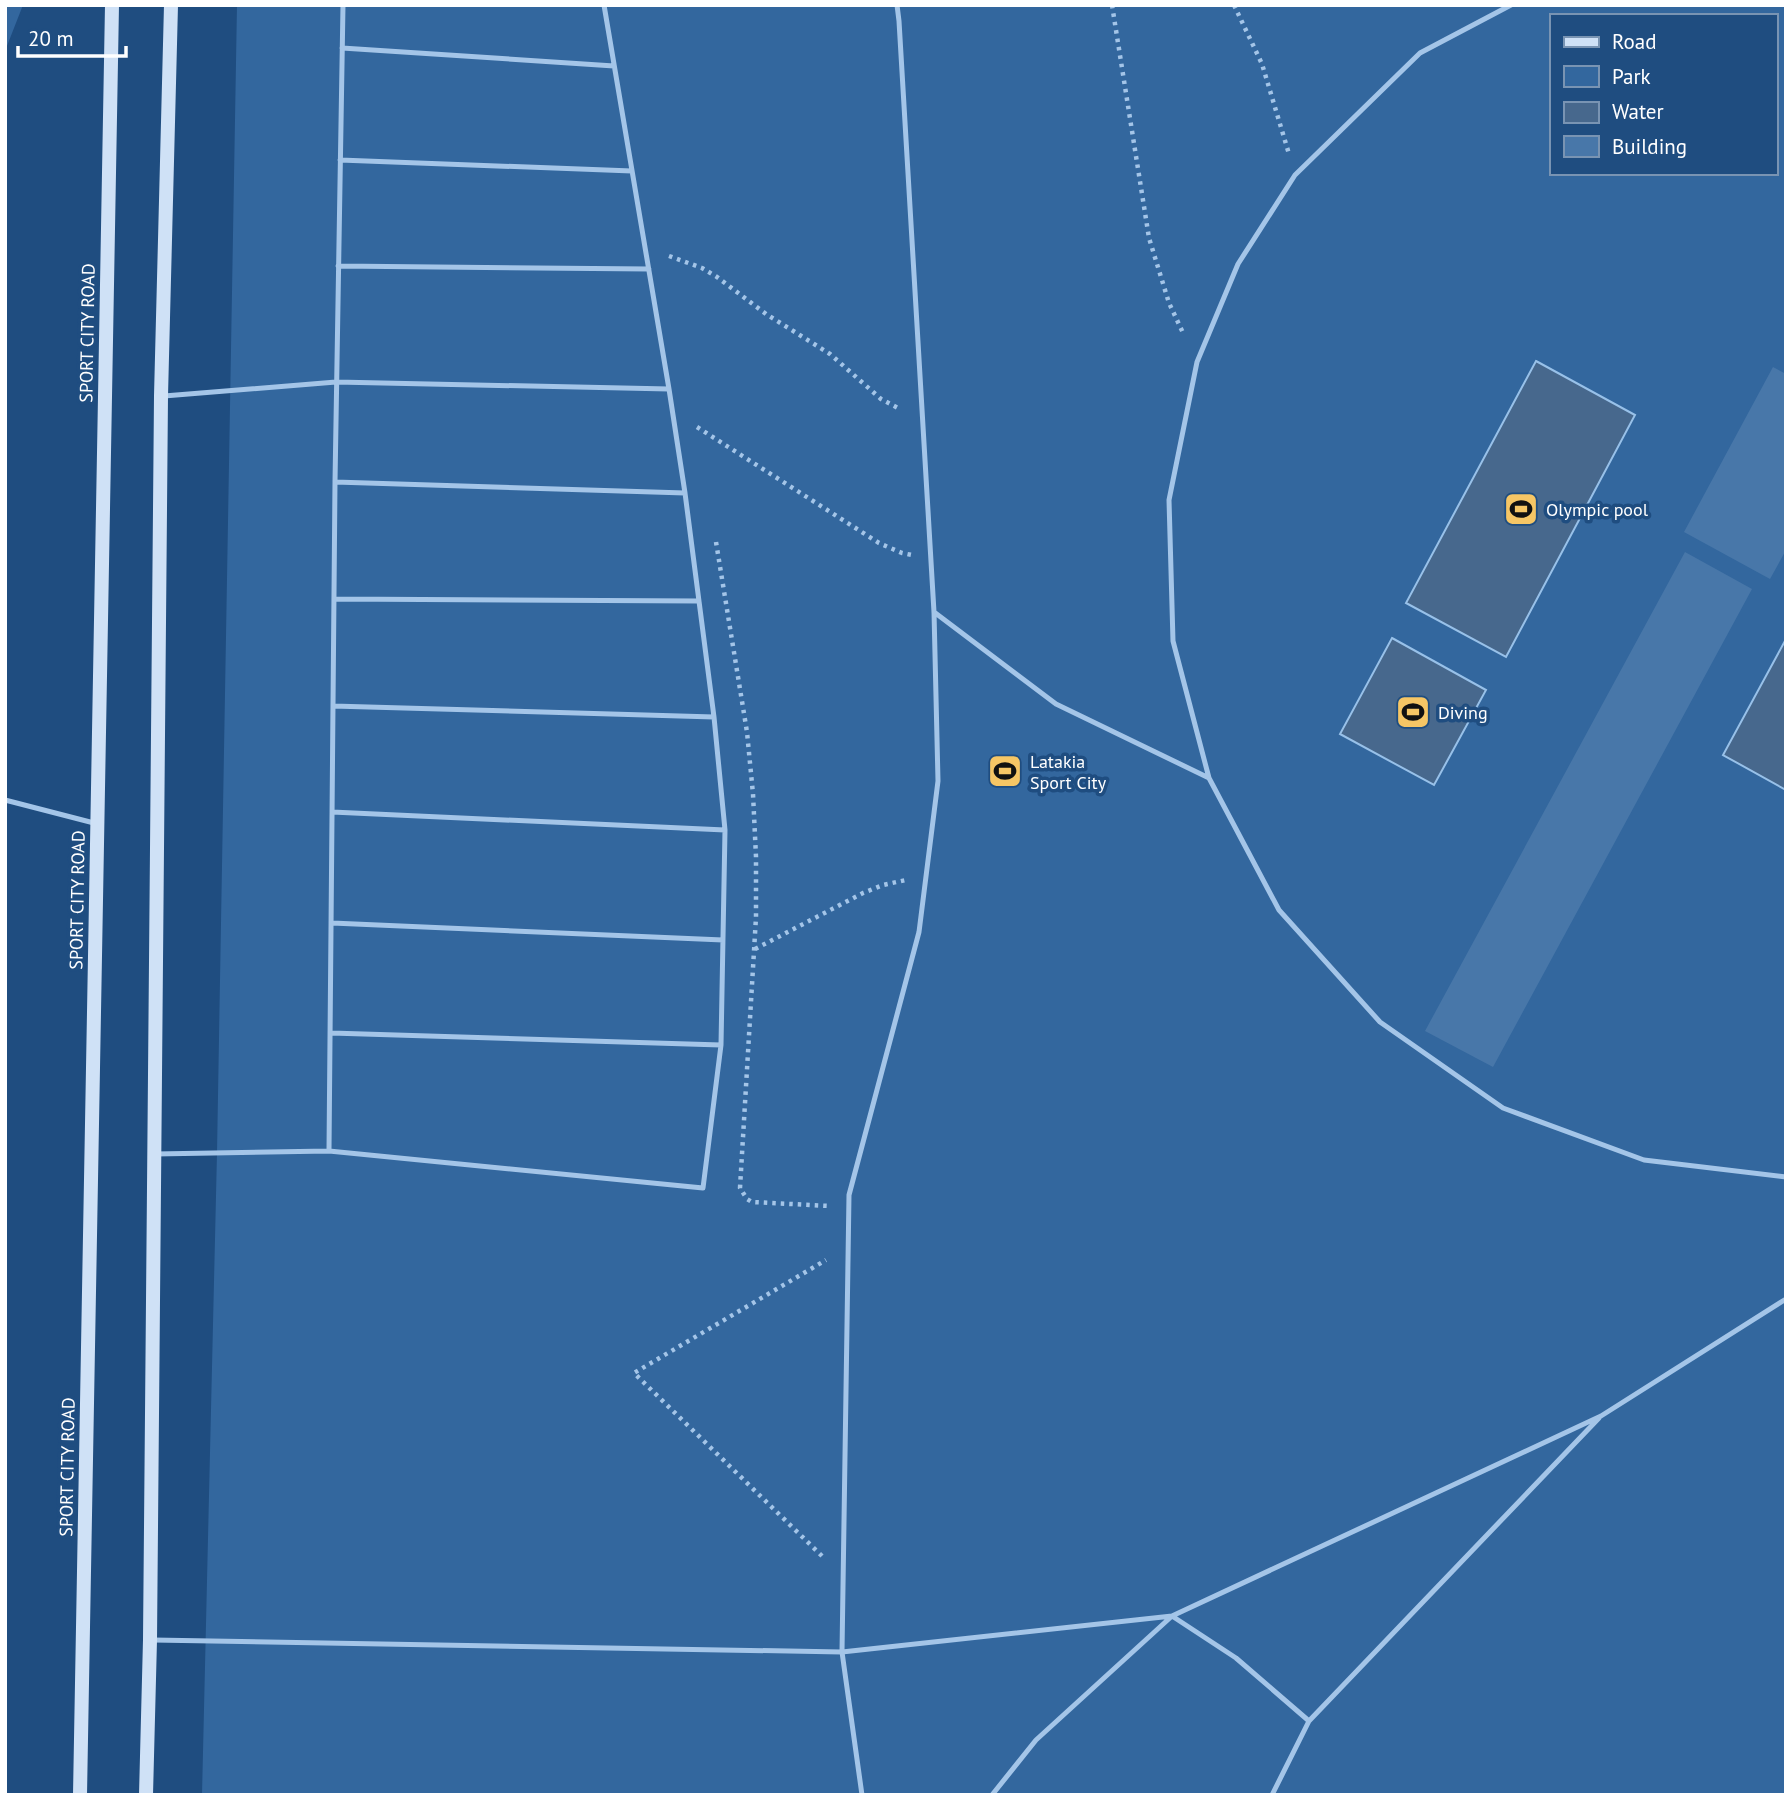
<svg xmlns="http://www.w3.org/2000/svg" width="1791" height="1800" font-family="'PT Sans',sans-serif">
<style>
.green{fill:#33679e;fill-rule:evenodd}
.water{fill:#47688d;stroke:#98c1e9;stroke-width:2}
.building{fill:#4877a9}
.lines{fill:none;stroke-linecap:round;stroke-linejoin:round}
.path{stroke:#a4c5e8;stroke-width:4.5;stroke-dasharray:3.5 5;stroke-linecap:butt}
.service{stroke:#a4c5e8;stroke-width:5}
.secondary{stroke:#cfe1f6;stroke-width:14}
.labels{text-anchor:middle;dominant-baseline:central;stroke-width:7;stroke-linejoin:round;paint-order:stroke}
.street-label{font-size:18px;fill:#fff;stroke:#1f4d80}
.poi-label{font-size:18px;fill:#fff;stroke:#1f4d80;text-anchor:start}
</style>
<rect width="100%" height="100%" fill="#1f4d80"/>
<path class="green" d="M 5,5 L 23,5 L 5,51 Z
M 237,5 L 1786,5 L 1786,1795 L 202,1795 L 217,1153 ZM 1551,16 L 1775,16 L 1775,173 L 1551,173 Z"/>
<path class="water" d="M 1536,361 L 1635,415 L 1506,657 L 1406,603 Z
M 1392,638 L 1486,690 L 1434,785 L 1340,734 Z
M 1786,639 L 1786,790 L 1723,755 Z"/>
<path class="building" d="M 1773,367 L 1786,374 L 1786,550 L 1770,579 L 1684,532 Z
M 1685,552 L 1752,589 L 1493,1067 L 1425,1031 Z"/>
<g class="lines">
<path class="path" d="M 1112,5 L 1149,238 L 1169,303 L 1184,335
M 1234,5 L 1262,64 L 1289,154
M 669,256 L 702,268 L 717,277 L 766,314 L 830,354 L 881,399 L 900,409
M 697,427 L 879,543 L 902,553 L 912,555
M 716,542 L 747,732 L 753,794 L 756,857 L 756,917 L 740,1188 L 747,1199 L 752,1202 L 830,1206
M 755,949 L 863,893 L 883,885 L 906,880
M 822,1556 L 634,1373 L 826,1260"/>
<path class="service" d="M 1511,5 L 1420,53 L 1295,175 L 1238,264 L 1197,362 L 1169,500 L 1173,641 L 1209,778 L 1279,910 L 1380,1022 L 1503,1108 L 1644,1160 L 1786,1177
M 342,48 L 614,66
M 340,160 L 632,171
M 338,266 L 649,269
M 164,396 L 336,382 L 669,389
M 335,482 L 685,493
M 334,599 L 699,601
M 934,612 L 1056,704 L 1209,778
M 333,706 L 714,717
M 5,800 L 94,823
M 332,812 L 725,830
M 332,923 L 723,940
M 331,1033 L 721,1045
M 329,1151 L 335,482 L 343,5
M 155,1154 L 329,1151 L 703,1188 L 721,1045 L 725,830 L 714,717 L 685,493 L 669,389 L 604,5
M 153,1640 L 842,1652 L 1172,1616 L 1601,1416 L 1786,1299
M 862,1795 L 842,1652 L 849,1195 L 919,932 L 938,781 L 934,612 L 899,21 L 897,5
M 992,1795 L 1036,1740 L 1172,1616 L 1236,1658 L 1309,1721
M 1272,1795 L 1309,1721 L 1599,1418"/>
<path class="secondary" d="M 80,1795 L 112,5
M 146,1795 L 150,1640 L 161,396 L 171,5"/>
</g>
<defs>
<g id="stadium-square" transform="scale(1.75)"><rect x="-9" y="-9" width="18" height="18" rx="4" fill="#f6c665" stroke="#1f4d80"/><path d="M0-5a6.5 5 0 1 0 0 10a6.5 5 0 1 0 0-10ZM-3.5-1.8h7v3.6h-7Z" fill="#111"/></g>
</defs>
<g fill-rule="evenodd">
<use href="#stadium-square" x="1521" y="509"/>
<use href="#stadium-square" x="1413" y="712"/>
<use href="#stadium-square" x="1005" y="771"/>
</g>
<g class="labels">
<g class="street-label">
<text transform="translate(87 333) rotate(-89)">SPORT CITY ROAD</text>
<text transform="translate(77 900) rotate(-89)">SPORT CITY ROAD</text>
<text transform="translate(67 1467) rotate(-89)">SPORT CITY ROAD</text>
</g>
<g class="poi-label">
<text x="1546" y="509">Olympic pool</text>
<text x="1438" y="712">Diving</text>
<text x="1030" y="761">Latakia<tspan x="1030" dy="21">Sport City</tspan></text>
</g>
</g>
<rect width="1791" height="1800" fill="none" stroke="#ffffff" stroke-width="14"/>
<rect x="1550" y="14" width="228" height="161" fill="#1f4d80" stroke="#7994b3" stroke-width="2"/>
<rect x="1564" y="37" width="35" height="10" fill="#cfe1f6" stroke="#7994b3" stroke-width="2"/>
<text x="1612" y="49" font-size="21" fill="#ffffff">Road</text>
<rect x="1564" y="66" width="35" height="21" fill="#33679e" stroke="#7994b3" stroke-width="2"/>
<text x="1612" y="84" font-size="21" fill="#ffffff">Park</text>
<rect x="1564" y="102" width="35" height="21" fill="#47688d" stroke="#7994b3" stroke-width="2"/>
<text x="1612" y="119" font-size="21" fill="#ffffff">Water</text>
<rect x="1564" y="136" width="35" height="21" fill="#4877a9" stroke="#7994b3" stroke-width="2"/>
<text x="1612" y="154" font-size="21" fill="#ffffff">Building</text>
<path d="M18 46v10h108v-10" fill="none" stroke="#ffffff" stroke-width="3.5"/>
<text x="28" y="46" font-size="21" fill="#ffffff" stroke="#1f4d80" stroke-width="5" paint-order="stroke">20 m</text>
</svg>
